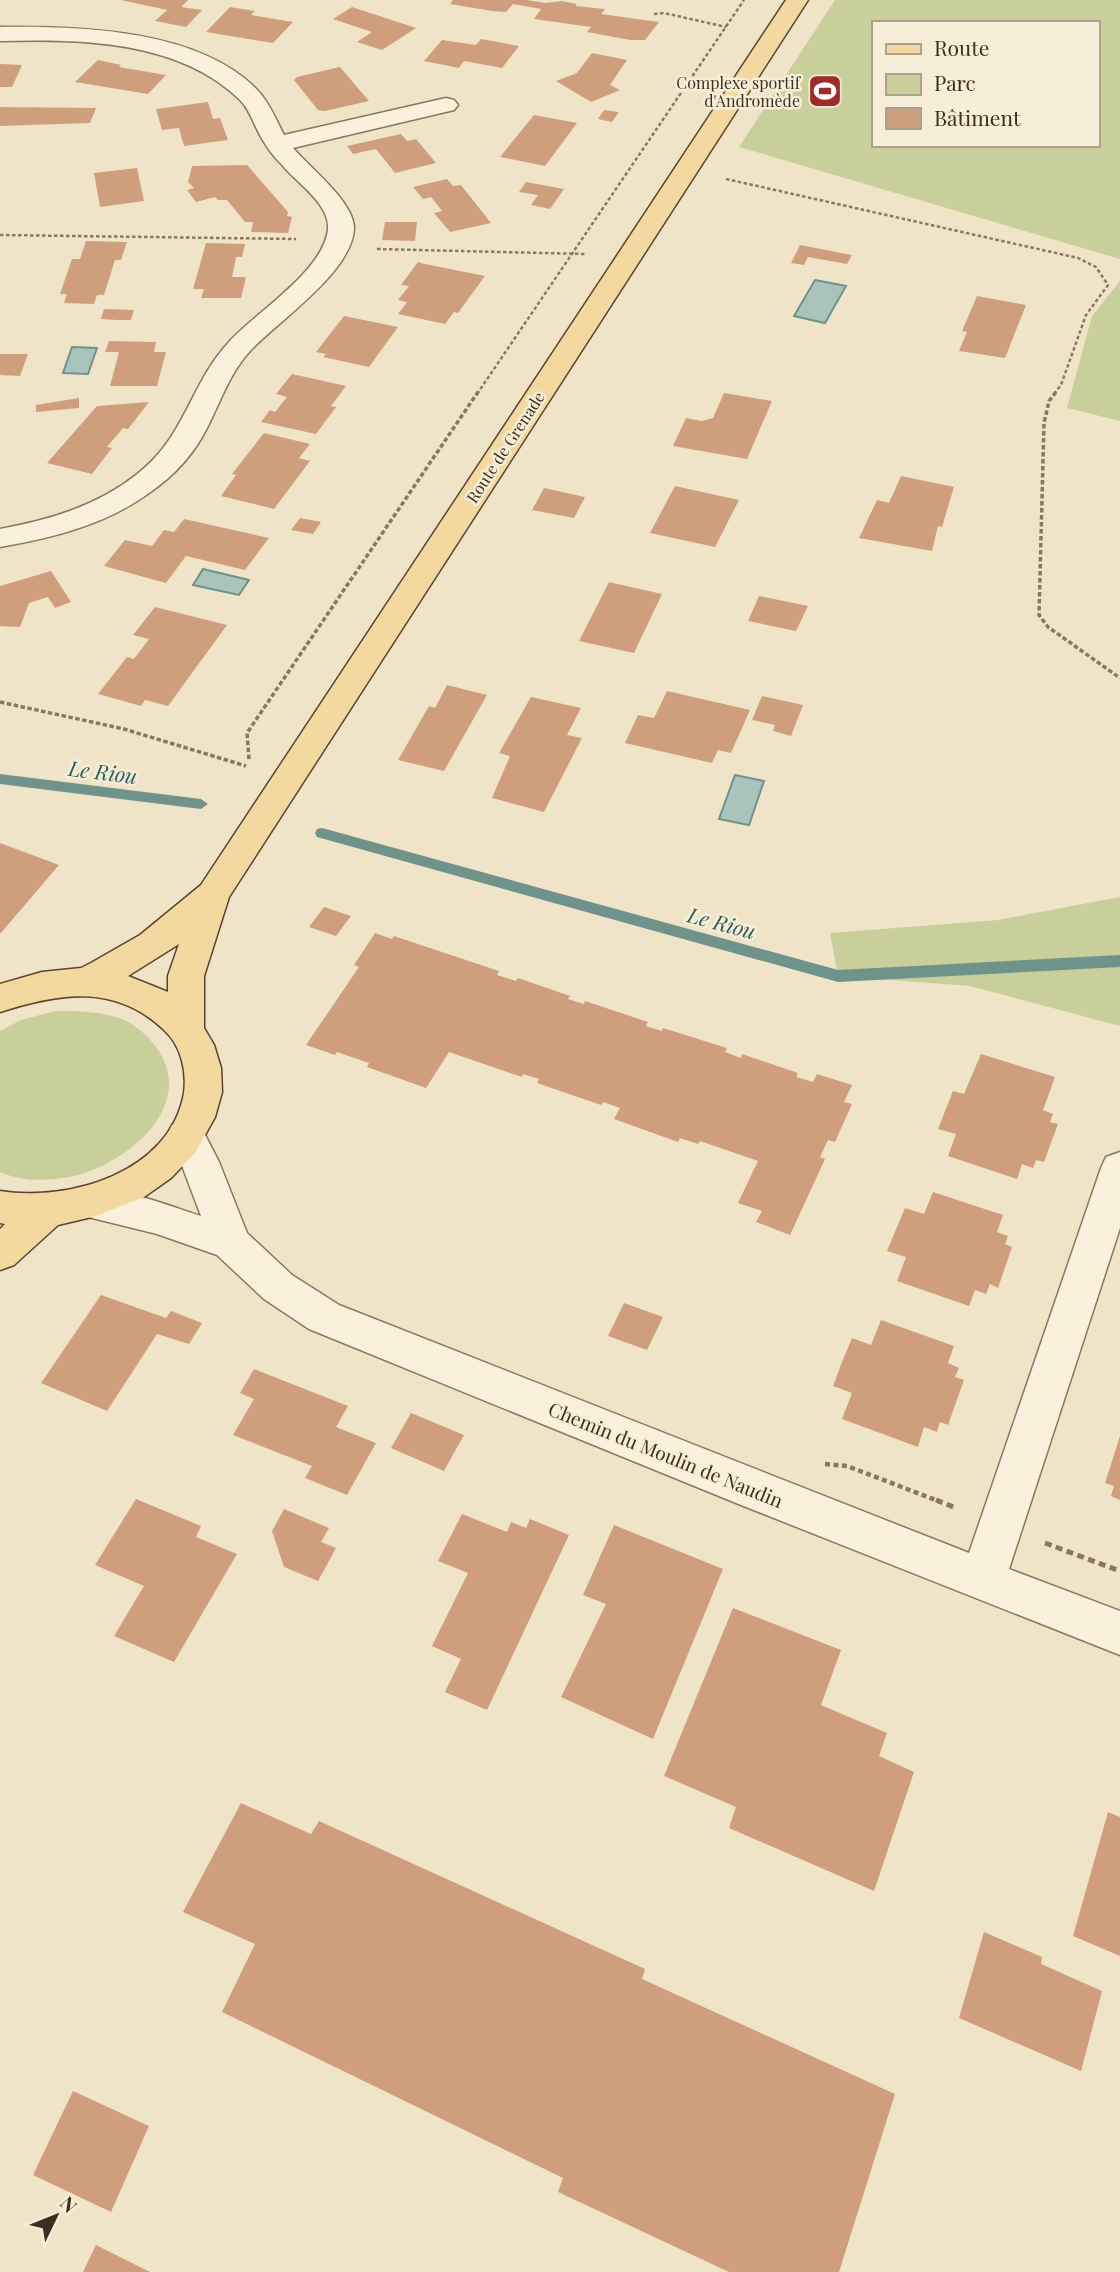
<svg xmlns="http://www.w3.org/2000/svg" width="1120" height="2272" font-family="'Playfair Display',serif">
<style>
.green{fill:#c9cf9b;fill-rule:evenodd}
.water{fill:#a9c4bc;stroke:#6f938a;stroke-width:2}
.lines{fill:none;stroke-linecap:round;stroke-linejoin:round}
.stream{fill:#6f938a;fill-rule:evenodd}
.building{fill:#cf9f7d}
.minor-casing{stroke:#8d765c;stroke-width:3}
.major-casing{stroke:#5b4430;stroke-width:3}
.path-far3{stroke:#8d765c;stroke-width:2.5;stroke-dasharray:3.5 2.5;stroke-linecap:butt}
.path-far2{stroke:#8d765c;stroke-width:3.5;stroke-dasharray:4.5 2.5;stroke-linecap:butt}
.path-far1{stroke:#8d765c;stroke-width:4.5;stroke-dasharray:5 3.5;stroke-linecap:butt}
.path{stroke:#8d765c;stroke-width:5;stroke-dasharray:7 4.5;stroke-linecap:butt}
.minor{fill:#faf1dc;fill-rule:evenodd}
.major{fill:#f3d9a0;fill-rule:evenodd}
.labels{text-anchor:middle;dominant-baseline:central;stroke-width:5;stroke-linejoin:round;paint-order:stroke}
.far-poi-label{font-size:16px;fill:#3d2e20;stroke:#f7eed8;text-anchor:end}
.far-street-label{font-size:16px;fill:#3d2e20;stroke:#f7eed8}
.street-label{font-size:19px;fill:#3d2e20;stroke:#f7eed8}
.water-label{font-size:21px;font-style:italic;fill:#2f5d5a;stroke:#f7eed8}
</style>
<rect width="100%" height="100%" fill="#f0e4c8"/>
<path class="green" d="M 835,0 L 1120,0 L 1120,259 L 739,147 ZM 873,23 L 1097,23 L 1097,145 L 873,145 Z
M 1120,281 L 1120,421 L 1067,408 L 1092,316 Z
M 1120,897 L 1120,1026 L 970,986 L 838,976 L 830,933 L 998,920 Z
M 55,1011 C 77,1011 98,1011 119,1018 C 134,1023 147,1035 156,1047 C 201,1108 119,1171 63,1178 C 42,1181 19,1181 0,1172 L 0,1031 L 21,1020 Z"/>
<path class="water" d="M 815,280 L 846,286 L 825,323 L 794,316 Z
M 72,347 L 97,348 L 88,374 L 63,373 Z
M 203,569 L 249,580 L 239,595 L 193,585 Z
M 735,775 L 764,781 L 749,825 L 719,819 Z"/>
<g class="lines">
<path class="stream" d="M 0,774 L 201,799 L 208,804 L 201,809 L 0,784 Z
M 322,828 L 838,970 L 1120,955 L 1120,967 L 838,982 L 317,837 L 315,833 L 317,829 Z"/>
</g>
<path class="building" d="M 121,0 L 188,0 L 181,7 L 202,10 L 186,27 L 155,21 L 167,10 Z
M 453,0 L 527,0 L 546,3 L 562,1 L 577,4 L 575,6 L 605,9 L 601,14 L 659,22 L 645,40 L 630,40 L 587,32 L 591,27 L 534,19 L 541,9 L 513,4 L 506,12 L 492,11 L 450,4 Z
M 230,7 L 255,11 L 251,15 L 293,22 L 273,43 L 206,32 Z
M 352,7 L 416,28 L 382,50 L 357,42 L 372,32 L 333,19 Z
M 481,39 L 519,46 L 502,68 L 464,61 L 459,68 L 424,61 L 442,40 L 476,45 Z
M 592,53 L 627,60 L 610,85 L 620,90 L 591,102 L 556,81 L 577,73 Z
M 98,60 L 121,65 L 119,67 L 166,75 L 148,94 L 75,82 Z
M 0,64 L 22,65 L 12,87 L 0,87 Z
M 340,67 L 369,101 L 325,111 L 318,110 L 294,80 L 297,77 Z
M 208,102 L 213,119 L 220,118 L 228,140 L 184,146 L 179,128 L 162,130 L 156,109 Z
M 0,107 L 96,108 L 90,123 L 0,126 Z
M 604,110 L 619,112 L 612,122 L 598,119 Z
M 534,115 L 577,123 L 545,166 L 500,157 Z
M 401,134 L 407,141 L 416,139 L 436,163 L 395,173 L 376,149 L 353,154 L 347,146 Z
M 247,165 L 288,212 L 287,216 L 292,217 L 288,233 L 251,232 L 253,222 L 245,222 L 227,200 L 218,200 L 215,197 L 196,202 L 187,190 L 194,188 L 188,182 L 192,166 Z
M 137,168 L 144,201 L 100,207 L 94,173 Z
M 447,179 L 453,186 L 461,185 L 491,223 L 450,232 L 434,213 L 442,211 L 431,197 L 423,199 L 413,187 Z
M 526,182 L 564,189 L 550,209 L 531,205 L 538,195 L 519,192 Z
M 385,222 L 417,222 L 415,241 L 382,240 Z
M 86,241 L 127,242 L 121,260 L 115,260 L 104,295 L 97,295 L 94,304 L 64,303 L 67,294 L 60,294 L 72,259 L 80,259 Z
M 206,243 L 245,244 L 242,257 L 236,257 L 232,277 L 246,277 L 241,298 L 201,298 L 204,289 L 193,289 Z
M 800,245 L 852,255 L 847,264 L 808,257 L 804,265 L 791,263 Z
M 418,262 L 425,264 L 485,276 L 458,313 L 454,312 L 445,324 L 398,314 L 407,302 L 398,300 L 409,286 L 401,285 Z
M 977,296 L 1026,305 L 1005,358 L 959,351 L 967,332 L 962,331 Z
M 104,309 L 134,310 L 131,320 L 117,320 L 101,319 Z
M 344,316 L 398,327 L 369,367 L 323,357 L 326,354 L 316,352 Z
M 109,341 L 156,342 L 154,352 L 166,352 L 157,386 L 110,386 L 119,352 L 105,352 Z
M 0,354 L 28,354 L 20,376 L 0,375 Z
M 292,374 L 346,386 L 331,406 L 336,407 L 316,434 L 261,422 L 270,410 L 275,412 L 287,397 L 276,394 Z
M 724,393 L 772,401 L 747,459 L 673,446 L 686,418 L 702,421 L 713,418 Z
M 79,398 L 79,408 L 36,412 L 36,405 Z
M 149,402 L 128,429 L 123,428 L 107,447 L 112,448 L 92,474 L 47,463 L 97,406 Z
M 264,433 L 310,444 L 299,458 L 310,461 L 274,509 L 221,496 L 236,475 L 232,474 Z
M 901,476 L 954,487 L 942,527 L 938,526 L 932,551 L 859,538 L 877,500 L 889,503 Z
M 675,486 L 739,500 L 715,547 L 650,533 Z
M 544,488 L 585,497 L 574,518 L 532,510 Z
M 300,518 L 321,522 L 313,534 L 291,530 Z
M 184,519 L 269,538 L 245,570 L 186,556 L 166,583 L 104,566 L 125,540 L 152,546 L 164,530 L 174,532 Z
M 51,571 L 71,602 L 55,608 L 48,597 L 29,603 L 20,627 L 0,626 L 0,586 Z
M 609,582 L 662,594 L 634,653 L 579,641 Z
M 759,596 L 808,606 L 796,631 L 748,621 Z
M 155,607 L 227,625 L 168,706 L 145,700 L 141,706 L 98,694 L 127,657 L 134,659 L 149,639 L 133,635 Z
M 447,685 L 487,695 L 444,771 L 398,760 L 429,706 L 435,708 Z
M 667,691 L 750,710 L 731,753 L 718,750 L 712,763 L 625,743 L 638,715 L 654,718 Z
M 762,696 L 803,705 L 791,736 L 773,731 L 775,725 L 752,720 Z
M 531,697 L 581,708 L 567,735 L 582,738 L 544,812 L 492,798 L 510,756 L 499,753 Z
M 0,843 L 59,865 L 0,934 Z
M 324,907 L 351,916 L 336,936 L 309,927 Z
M 375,933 L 392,939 L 394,936 L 499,971 L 497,975 L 516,981 L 518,978 L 570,996 L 568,999 L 584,1004 L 585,1001 L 648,1022 L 646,1026 L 662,1031 L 663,1028 L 727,1048 L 725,1052 L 741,1058 L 742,1054 L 798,1073 L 796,1077 L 813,1082 L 817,1074 L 852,1085 L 844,1102 L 852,1104 L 835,1142 L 828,1140 L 820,1157 L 825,1159 L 790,1235 L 756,1222 L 762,1211 L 738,1203 L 758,1161 L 700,1141 L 698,1144 L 680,1138 L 678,1142 L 614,1119 L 620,1108 L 603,1102 L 601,1105 L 537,1083 L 539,1079 L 523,1074 L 522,1077 L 449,1052 L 426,1088 L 367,1067 L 369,1063 L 337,1052 L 335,1055 L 306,1045 L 359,967 L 354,965 Z
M 981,1054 L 1055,1077 L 1043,1110 L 1053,1114 L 1050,1122 L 1058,1124 L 1044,1162 L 1036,1160 L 1033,1168 L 1022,1164 L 1017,1179 L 948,1156 L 956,1134 L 938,1129 L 953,1091 L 964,1094 Z
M 933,1192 L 1003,1215 L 997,1232 L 1008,1236 L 1005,1244 L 1012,1247 L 998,1288 L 990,1284 L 986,1294 L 975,1290 L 969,1306 L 897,1281 L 906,1257 L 887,1251 L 905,1208 L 924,1214 Z
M 101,1295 L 166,1318 L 171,1311 L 202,1323 L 189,1344 L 157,1334 L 107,1411 L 41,1383 Z
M 624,1303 L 663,1317 L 647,1350 L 608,1336 Z
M 881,1320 L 954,1346 L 948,1363 L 959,1368 L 955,1377 L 964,1380 L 948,1425 L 940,1422 L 937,1432 L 924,1427 L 918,1447 L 842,1419 L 852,1393 L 833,1386 L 842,1362 L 852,1338 L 871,1345 Z
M 254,1369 L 348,1406 L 336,1427 L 376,1443 L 347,1495 L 305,1478 L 312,1466 L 233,1435 L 254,1399 L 240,1393 Z
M 411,1413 L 464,1435 L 444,1471 L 391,1448 Z
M 1120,1436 L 1120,1500 L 1111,1496 L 1114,1486 L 1105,1483 Z
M 136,1499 L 201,1526 L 196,1537 L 237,1554 L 174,1662 L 114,1636 L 144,1586 L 95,1565 Z
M 284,1509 L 329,1528 L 321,1542 L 336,1548 L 318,1581 L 284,1567 L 272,1531 Z
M 462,1514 L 507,1532 L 511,1522 L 526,1528 L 530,1519 L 569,1535 L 487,1710 L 445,1692 L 461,1659 L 432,1646 L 468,1573 L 438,1561 Z
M 614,1525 L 723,1569 L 653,1739 L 561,1697 L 606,1604 L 583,1595 Z
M 733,1608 L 841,1650 L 821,1705 L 887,1733 L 879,1756 L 914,1772 L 874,1891 L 729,1828 L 736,1807 L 664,1776 Z
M 241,1803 L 311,1834 L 319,1821 L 645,1969 L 642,1979 L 895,2094 L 839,2272 L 729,2272 L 558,2192 L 563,2178 L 222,2012 L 255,1944 L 183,1912 Z
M 1108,1812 L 1120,1817 L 1120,1956 L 1073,1936 Z
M 984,1932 L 1042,1957 L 1041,1964 L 1102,1991 L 1081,2071 L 959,2018 Z
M 73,2091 L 149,2126 L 111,2212 L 33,2175 Z
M 96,2245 L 150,2272 L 83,2272 Z"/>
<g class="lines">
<g class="minor-casing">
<path id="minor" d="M 0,27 C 79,26 203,29 260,93 C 270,105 277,121 284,135 L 446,98 L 454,100 L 458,105 L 454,110 L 293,148 C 309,167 353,201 354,227 C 354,271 278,321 250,351 C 230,373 221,400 208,426 C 195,453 174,476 149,493 C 105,525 52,538 0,547 L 0,529 C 49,520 97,506 136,475 C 186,437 189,385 229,342 C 256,312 324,271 328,229 C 330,204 297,183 283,166 C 274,157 267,148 261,137 C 254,125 250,110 240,100 C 179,40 80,39 0,41 Z
M 186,1121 L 200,1125 L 219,1162 L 247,1233 L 292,1275 L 339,1305 L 969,1553 L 1101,1168 L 1106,1157 L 1120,1152 L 1120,1228 L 1009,1569 L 1120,1611 L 1120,1655 L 741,1505 L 309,1329 L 264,1299 L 217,1255 L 157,1234 L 76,1214 L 70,1203 L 76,1192 C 108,1181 169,1206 201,1216 L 181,1163 L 167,1136 L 172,1125 Z"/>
</g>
<g class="major-casing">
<path id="major" d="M 786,0 L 808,0 L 229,897 L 204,976 L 204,1028 L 214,1045 L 221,1068 L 222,1092 L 215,1117 L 195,1153 L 171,1178 L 144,1197 L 96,1216 L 58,1225 L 14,1265 L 0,1270 L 0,1229 L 5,1224 L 0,1223 L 0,1191 C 69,1202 170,1173 184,1093 C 187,1071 181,1045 164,1030 C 115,983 59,993 0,1012 L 0,984 L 42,972 L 81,968 L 91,963 L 140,935 L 201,885 ZM 179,944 L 168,976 L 168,992 L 128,976 Z"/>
</g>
<path class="path-far3" d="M 654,14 L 664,13 L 726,27
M 726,179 L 1078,258 L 1096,267 L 1108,285 L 1086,315 L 1061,385 L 1054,394
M 0,235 L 296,239
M 377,249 L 585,254
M 477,394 L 744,0"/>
<path class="path-far2" d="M 1056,392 L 1049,401 L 1044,423 L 1039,615 L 1048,627 L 1120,678
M 0,702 L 124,729 L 246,766
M 249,759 L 247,733 L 478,392"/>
<path class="path-far1" d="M 825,1464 L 847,1466 L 941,1502"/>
<path class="path" d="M 936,1500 L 956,1508
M 1045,1543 L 1120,1571"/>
<use href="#minor" class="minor"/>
<use href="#major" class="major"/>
</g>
<defs>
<g id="stadium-square" transform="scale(1.75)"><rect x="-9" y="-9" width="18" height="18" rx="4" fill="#9e2a2b" stroke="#f7eed8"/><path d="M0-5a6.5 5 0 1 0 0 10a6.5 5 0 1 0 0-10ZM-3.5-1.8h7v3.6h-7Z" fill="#fff"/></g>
</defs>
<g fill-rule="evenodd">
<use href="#stadium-square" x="825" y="91"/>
</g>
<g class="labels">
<g class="far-poi-label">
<text x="800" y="82">Complexe sportif<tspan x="800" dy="18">d'Andromède</tspan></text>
</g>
<g class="far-street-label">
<text transform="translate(505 447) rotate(-57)">Route de Grenade</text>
</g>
<g class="street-label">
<text transform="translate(666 1454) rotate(22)">Chemin du Moulin de Naudin</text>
</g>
<g class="water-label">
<text transform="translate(103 771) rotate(7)">Le Riou</text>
<text transform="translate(722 922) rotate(15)">Le Riou</text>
</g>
</g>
<rect x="872" y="21" width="228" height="126" fill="#f7eed8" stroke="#ada18e" stroke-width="2"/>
<rect x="886" y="44" width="35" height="10" fill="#f3d9a0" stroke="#ada18e" stroke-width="2"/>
<text x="934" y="56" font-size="21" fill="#3d2e20">Route</text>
<rect x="886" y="74" width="35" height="21" fill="#c9cf9b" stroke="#ada18e" stroke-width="2"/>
<text x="934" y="91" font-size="21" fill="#3d2e20">Parc</text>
<rect x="886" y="108" width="35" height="21" fill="#cf9f7d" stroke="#ada18e" stroke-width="2"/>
<text x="934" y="126" font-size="21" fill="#3d2e20">Bâtiment</text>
<g transform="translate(56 2216) rotate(47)" stroke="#f7eed8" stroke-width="5" paint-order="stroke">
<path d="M0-5L12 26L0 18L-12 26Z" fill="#3d2e20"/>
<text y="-10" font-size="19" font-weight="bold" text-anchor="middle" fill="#3d2e20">N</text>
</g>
</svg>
